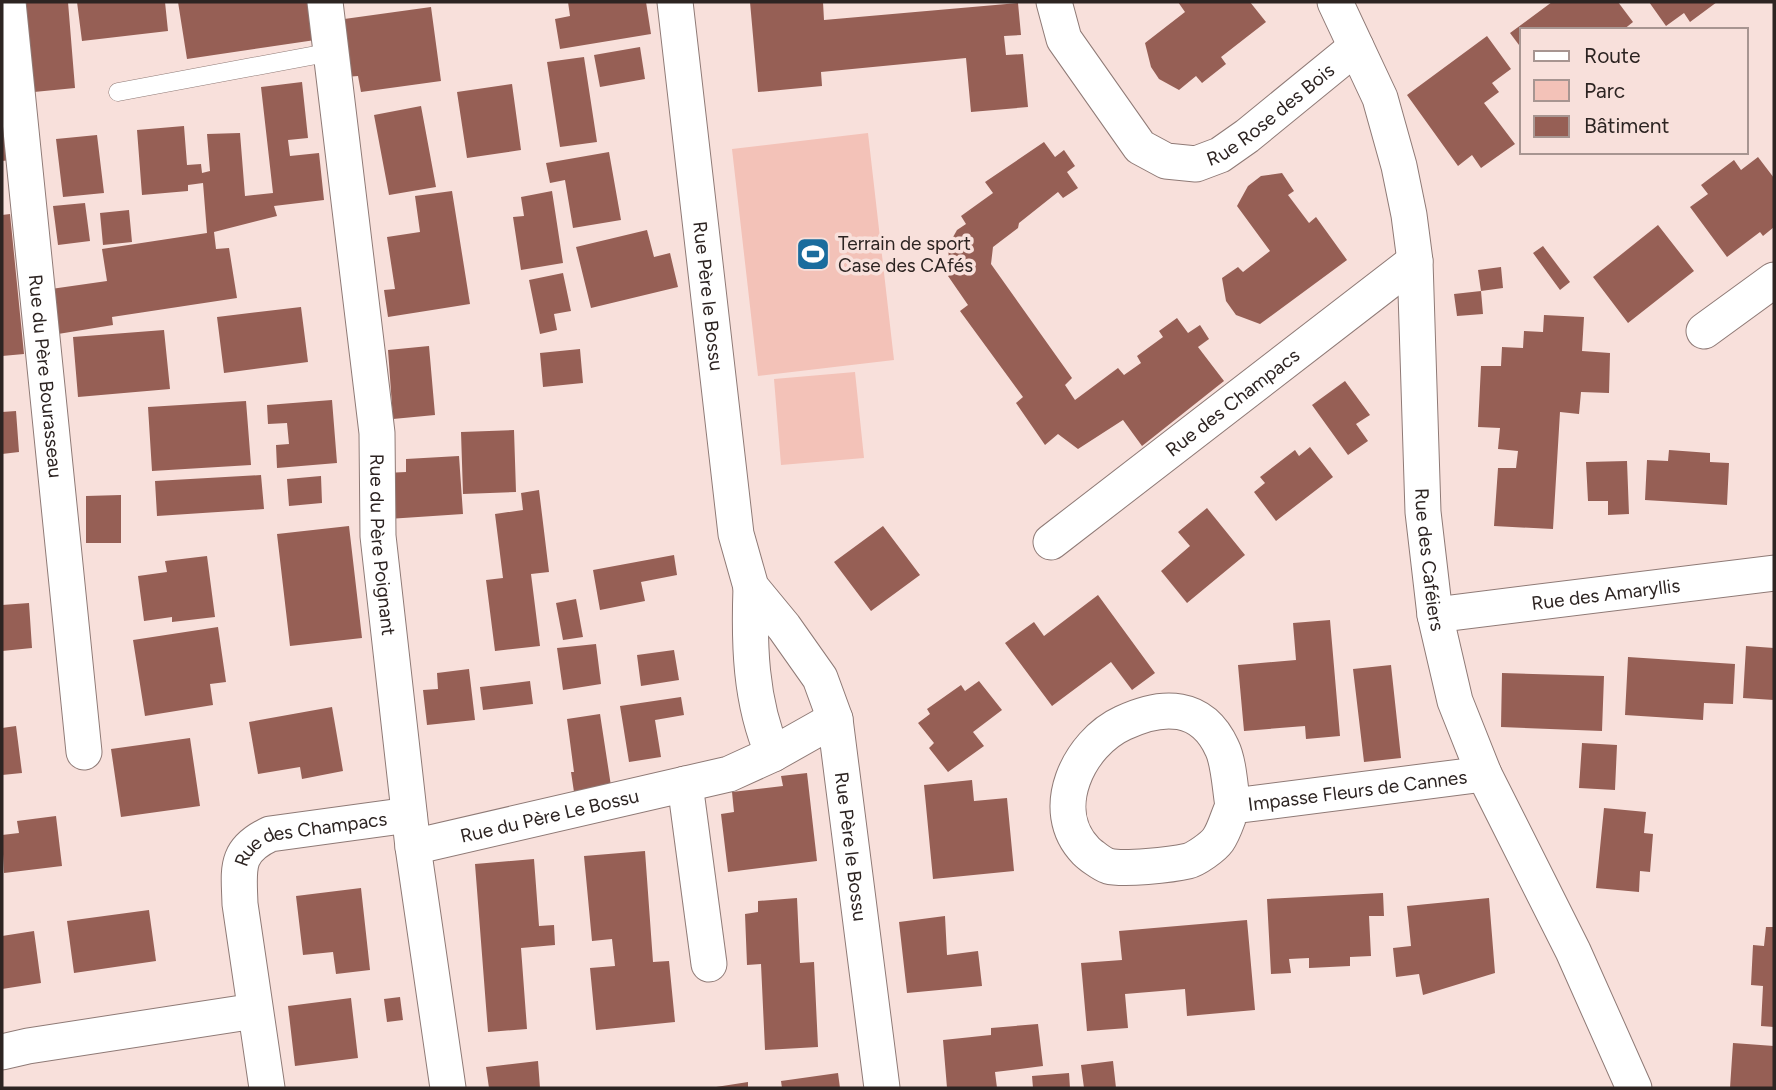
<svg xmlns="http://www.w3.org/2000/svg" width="1776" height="1090" font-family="Figtree,sans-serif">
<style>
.green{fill:#f3c2b8}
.building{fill:#965f55}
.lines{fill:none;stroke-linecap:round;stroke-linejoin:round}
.service-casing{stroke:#8f7a76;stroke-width:19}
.minor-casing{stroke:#8f7a76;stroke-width:37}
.service{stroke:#fff;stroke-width:18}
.minor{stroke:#fff;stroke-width:35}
.labels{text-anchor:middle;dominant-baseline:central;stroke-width:7;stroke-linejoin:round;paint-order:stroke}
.street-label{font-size:19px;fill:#2d2422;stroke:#f8e0db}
.poi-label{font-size:19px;fill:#2d2422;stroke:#f8e0db;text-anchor:start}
</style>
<rect width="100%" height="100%" fill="#f8e0db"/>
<path class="green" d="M 868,133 L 894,360 L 758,376 L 732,149 Z
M 855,372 L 864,458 L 781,465 L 774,379 Z"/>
<path class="building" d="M 26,2 L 68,2 L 75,88 L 34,92 Z
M 77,2 L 165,2 L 168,31 L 82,41 Z
M 178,2 L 317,2 L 322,39 L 187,59 Z
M 568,2 L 646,2 L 651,34 L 560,49 L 555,19 L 570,16 Z
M 750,2 L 823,2 L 824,20 L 1018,3 L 1021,35 L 1004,36 L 1006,55 L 1023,54 L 1028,107 L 971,112 L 966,58 L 821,72 L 822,86 L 758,92 Z
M 1178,2 L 1250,2 L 1266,22 L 1221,57 L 1226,64 L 1202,83 L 1196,76 L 1179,90 L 1159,79 L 1151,67 L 1145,43 L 1185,12 Z
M 1552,2 L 1618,2 L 1633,22 L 1623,30 L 1522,30 L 1522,49 L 1510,33 Z
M 1649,2 L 1717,2 L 1690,22 L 1684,13 L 1666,26 Z
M 431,7 L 441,81 L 361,92 L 358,76 L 345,77 L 337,20 Z
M 1487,36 L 1511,69 L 1492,83 L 1499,92 L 1484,103 L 1515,144 L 1481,168 L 1472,155 L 1458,166 L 1407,95 Z
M 640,47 L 645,79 L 600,87 L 594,55 Z
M 584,57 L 597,142 L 560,147 L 547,62 Z
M 302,82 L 308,138 L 288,140 L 290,156 L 319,153 L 324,200 L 274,206 L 277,216 L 214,232 L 216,249 L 229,248 L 237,298 L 112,317 L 113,325 L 58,334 L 51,289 L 107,281 L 102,249 L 207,233 L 203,183 L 188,185 L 188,191 L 142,195 L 137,130 L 184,126 L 187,165 L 201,164 L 202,173 L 210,171 L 207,134 L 240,133 L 245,196 L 273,193 L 261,87 Z
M 512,84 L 521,150 L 467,158 L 457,92 Z
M 421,106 L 436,187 L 389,195 L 374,115 Z
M 17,135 L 20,159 L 2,161 L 2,137 Z
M 97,135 L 104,193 L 63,197 L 56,139 Z
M 1044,142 L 1055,157 L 1064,150 L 1075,166 L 1067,172 L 1078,188 L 1063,198 L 1058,192 L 1019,223 L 1018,228 L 993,247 L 991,264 L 1072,378 L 1065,385 L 1075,400 L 1118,368 L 1124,375 L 1141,363 L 1137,356 L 1163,337 L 1159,331 L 1177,318 L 1188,333 L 1200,325 L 1209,339 L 1198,347 L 1224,381 L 1142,446 L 1123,420 L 1078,449 L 1058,434 L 1045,445 L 1016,403 L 1023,397 L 960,311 L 968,305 L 948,276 L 955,270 L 949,261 L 948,246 L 957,230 L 966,224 L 961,216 L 993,193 L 985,182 Z
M 609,152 L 621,220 L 573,228 L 565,180 L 550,183 L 546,163 Z
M 1758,157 L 1774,178 L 1774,227 L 1763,236 L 1760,232 L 1727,257 L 1690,207 L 1708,194 L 1701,185 L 1734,160 L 1741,170 Z
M 1282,173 L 1294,191 L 1288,195 L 1309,223 L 1316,217 L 1347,260 L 1260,324 L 1236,315 L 1226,301 L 1222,278 L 1238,267 L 1243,272 L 1270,251 L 1237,206 L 1248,186 L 1261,176 Z
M 452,191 L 470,304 L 388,317 L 384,290 L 395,289 L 387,237 L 420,232 L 415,196 Z
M 552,191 L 563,263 L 521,270 L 513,217 L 524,216 L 521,197 Z
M 85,203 L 90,241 L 58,245 L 53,206 Z
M 129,210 L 132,242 L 103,245 L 100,213 Z
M 10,214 L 24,354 L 2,356 L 2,215 Z
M 1658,225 L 1694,271 L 1628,323 L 1593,277 Z
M 647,230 L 654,257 L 670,253 L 678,287 L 591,308 L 576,247 Z
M 1543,246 L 1570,282 L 1560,290 L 1533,253 Z
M 1501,267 L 1503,288 L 1481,291 L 1478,270 Z
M 563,273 L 571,311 L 554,314 L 557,330 L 540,334 L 529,280 Z
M 1481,291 L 1483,314 L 1457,316 L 1454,294 Z
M 301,307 L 308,362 L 224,373 L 217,317 Z
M 1544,315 L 1584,317 L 1582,351 L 1610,353 L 1609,393 L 1581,392 L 1579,414 L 1560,412 L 1553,529 L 1494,526 L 1498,468 L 1516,468 L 1518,451 L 1498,449 L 1500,428 L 1478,427 L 1481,366 L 1501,366 L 1502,347 L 1523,348 L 1524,331 L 1543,332 Z
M 164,330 L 170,389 L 78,397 L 73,337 Z
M 429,346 L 435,415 L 393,419 L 388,350 Z
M 580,349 L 583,383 L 543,387 L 540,353 Z
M 1345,381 L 1370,415 L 1356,424 L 1368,441 L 1348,455 L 1312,405 Z
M 332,400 L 337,463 L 277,468 L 276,445 L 289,444 L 287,423 L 268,424 L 267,405 Z
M 246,401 L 251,465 L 152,471 L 148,407 Z
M 16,411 L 19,452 L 2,454 L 2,412 Z
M 514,430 L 516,492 L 463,494 L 461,432 Z
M 1310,447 L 1333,477 L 1276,521 L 1254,492 L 1265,483 L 1260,477 L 1295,450 L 1299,456 Z
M 1669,450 L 1710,453 L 1710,462 L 1729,463 L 1727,505 L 1645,500 L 1647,460 L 1668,461 Z
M 459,456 L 463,514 L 388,519 L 385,473 L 406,472 L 406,459 Z
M 1627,461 L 1629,514 L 1608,515 L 1608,501 L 1588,501 L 1586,462 Z
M 261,475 L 264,509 L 157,516 L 155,481 Z
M 321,476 L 322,503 L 289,506 L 287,479 Z
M 539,490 L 549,572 L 531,574 L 540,646 L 495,651 L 486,580 L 503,578 L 495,514 L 523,510 L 521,493 Z
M 121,495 L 121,543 L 86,543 L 86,496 Z
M 1207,508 L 1245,555 L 1187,603 L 1161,571 L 1190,546 L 1178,532 Z
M 349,526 L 362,638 L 290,646 L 277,534 Z
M 883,526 L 920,575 L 871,611 L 834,562 Z
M 674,555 L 677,575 L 641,582 L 645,601 L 600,610 L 593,570 Z
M 207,556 L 215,617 L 172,622 L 172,617 L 144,621 L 138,576 L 167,572 L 165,561 Z
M 1098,595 L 1155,673 L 1132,690 L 1111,662 L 1052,706 L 1005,643 L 1034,622 L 1044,636 Z
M 576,599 L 583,637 L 563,640 L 556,603 Z
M 29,603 L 32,648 L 2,651 L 2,605 Z
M 1330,620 L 1340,736 L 1306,739 L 1305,726 L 1244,731 L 1238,665 L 1296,660 L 1293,623 Z
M 218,627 L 226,682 L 210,684 L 213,705 L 145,716 L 133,640 Z
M 596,644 L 601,684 L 563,690 L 557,648 Z
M 1746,646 L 1774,648 L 1774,700 L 1743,698 Z
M 674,650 L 679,680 L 641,686 L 637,655 Z
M 1628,657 L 1735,664 L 1733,704 L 1704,703 L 1703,720 L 1625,715 Z
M 1391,665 L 1401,758 L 1364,762 L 1353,669 Z
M 469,669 L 475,720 L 427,725 L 423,690 L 438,689 L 437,673 Z
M 1502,673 L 1604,676 L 1602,731 L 1501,727 Z
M 530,681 L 533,704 L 483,710 L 480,687 Z
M 979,681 L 1002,710 L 973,732 L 984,746 L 948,772 L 929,748 L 934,743 L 918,723 L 930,714 L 927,709 L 961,685 L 965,691 Z
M 681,697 L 684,715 L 655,720 L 661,757 L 629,762 L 620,706 Z
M 332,707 L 343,771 L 302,779 L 300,767 L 258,774 L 249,722 Z
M 600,714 L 611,786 L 574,792 L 571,772 L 574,772 L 567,719 Z
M 16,726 L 22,773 L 2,775 L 2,728 Z
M 190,738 L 200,806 L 121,817 L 111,749 Z
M 1582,743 L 1617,745 L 1615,790 L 1579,788 Z
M 807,773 L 817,861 L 728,872 L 721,814 L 734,812 L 732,792 L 783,786 L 781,776 Z
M 972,780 L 974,801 L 1007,798 L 1014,871 L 933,879 L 924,785 Z
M 1604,808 L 1646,812 L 1644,833 L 1653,834 L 1650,872 L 1640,871 L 1639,892 L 1596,888 Z
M 56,816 L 62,866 L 4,873 L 2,835 L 19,833 L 17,821 Z
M 645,851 L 653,962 L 669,961 L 675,1022 L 596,1030 L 590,968 L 615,966 L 612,939 L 592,941 L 584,856 Z
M 534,859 L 539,926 L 554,925 L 555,945 L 521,948 L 527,1029 L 488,1032 L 475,864 Z
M 361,888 L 370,970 L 336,974 L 333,952 L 303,955 L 296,896 Z
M 1383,893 L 1384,916 L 1369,916 L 1371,956 L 1350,957 L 1350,966 L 1309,968 L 1309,958 L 1289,959 L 1291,973 L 1271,974 L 1267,899 Z
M 797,898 L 800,963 L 814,962 L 818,1047 L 765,1050 L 761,964 L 747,965 L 745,914 L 758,912 L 758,901 Z
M 1489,898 L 1495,973 L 1423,995 L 1419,974 L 1396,977 L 1393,948 L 1411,946 L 1407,906 Z
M 149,910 L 156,961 L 74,973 L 67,921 Z
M 945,916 L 947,955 L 978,951 L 982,986 L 907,993 L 899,922 Z
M 1247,920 L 1255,1010 L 1187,1016 L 1185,989 L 1125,994 L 1128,1028 L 1087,1031 L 1081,963 L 1122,960 L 1119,931 Z
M 1766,927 L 1774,927 L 1774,1027 L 1761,1026 L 1763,986 L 1751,985 L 1753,945 L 1764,946 Z
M 34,931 L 41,983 L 2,989 L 2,936 Z
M 400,997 L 403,1020 L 387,1022 L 384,999 Z
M 351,998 L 358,1058 L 295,1066 L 288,1006 Z
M 1038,1024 L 1043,1066 L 995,1072 L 997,1088 L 947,1088 L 943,1040 L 991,1035 L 991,1028 Z
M 1733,1043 L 1774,1046 L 1774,1088 L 1730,1088 Z
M 538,1061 L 540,1088 L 489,1088 L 486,1067 Z
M 1113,1061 L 1116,1088 L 1084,1088 L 1081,1065 Z
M 838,1073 L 840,1088 L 782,1088 L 781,1081 Z
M 1069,1073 L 1070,1088 L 1033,1088 L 1032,1076 Z
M 748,1082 L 748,1088 L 716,1088 L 716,1087 Z"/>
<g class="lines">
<g class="service-casing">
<path id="service" d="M 118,92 L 332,52"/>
</g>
<g class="minor-casing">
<g id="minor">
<path id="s1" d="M 8,2 L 84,752"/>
<path id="s2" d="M 325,2 L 377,433 L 378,536 L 413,847 L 448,1088"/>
<path id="s3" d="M 675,2 L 736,534 L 751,587 L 784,627 L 820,678 L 835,719 L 882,1088"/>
<path id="s4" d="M 1054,2 L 1064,39 L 1140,147 L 1166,161 L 1196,164 L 1220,155 L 1247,136 L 1356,47"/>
<path id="s5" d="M 1335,2 L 1380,98 L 1399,166 L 1409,215 L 1415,261 L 1423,512 L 1435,615 L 1455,701 L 1484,774 L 1573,951 L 1634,1088"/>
<path d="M 1704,331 L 1774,280"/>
<path id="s6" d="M 1051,542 L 1415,261"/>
<path d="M 751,587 C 749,643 750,701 773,754"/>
<path id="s7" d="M 1435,615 L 1774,573"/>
<path d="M 685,784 L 709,964"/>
<path id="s8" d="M 1233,806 C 1230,789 1229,762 1222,748 C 1202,704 1163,704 1123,723 C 1079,743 1046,810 1086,851 C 1090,855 1102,864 1108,866 C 1123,870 1171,865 1188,861 C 1196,859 1213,847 1218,840 C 1225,830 1228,816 1233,806 L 1484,774"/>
<path id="s9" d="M 413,847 L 729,774 L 773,754 L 835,719"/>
<path d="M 2,1052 L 28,1046 L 255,1011"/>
<path id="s10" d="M 267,1088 L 240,904 C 239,869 234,851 270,834 L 409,815"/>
</g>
</g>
<use href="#service" class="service"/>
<use href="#minor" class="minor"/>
</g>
<defs>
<g id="stadium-square" transform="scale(1.75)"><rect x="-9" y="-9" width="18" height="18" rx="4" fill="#1a6c9d" stroke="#f8e0db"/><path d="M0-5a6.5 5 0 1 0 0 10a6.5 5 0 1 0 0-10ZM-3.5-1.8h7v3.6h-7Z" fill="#fff"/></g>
</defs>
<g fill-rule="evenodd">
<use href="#stadium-square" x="813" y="254"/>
</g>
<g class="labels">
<g class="street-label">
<text stroke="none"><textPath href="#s4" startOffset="320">Rue Rose des Bois</textPath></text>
<text stroke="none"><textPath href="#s3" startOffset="296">Rue Père le Bossu</textPath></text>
<text stroke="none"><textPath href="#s1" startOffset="376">Rue du Père Bourasseau</textPath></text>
<text stroke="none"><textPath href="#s6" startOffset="229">Rue des Champacs</textPath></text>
<text stroke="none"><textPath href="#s2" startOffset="546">Rue du Père Poignant</textPath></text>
<text stroke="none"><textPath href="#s5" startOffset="572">Rue des Caféiers</textPath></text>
<text stroke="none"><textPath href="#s7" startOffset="172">Rue des Amaryllis</textPath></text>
<text stroke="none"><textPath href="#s8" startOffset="637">Impasse Fleurs de Cannes</textPath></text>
<text stroke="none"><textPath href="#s9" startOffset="140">Rue du Père Le Bossu</textPath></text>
<text stroke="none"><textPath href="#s10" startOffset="306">Rue des Champacs</textPath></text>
<text stroke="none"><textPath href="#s3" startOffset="877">Rue Père le Bossu</textPath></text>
</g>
<g class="poi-label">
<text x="838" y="243">Terrain de sport<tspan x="838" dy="22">Case des CAfés</tspan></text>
</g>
</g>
<rect width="1776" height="1090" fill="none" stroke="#2d2422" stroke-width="7"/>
<rect x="1520" y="28" width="228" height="126" fill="#f8e0db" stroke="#a79591" stroke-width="2"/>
<rect x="1534" y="51" width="35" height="10" fill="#ffffff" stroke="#a79591" stroke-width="2"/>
<text x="1584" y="63" font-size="21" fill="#2d2422">Route</text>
<rect x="1534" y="80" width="35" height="21" fill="#f3c2b8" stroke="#a79591" stroke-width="2"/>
<text x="1584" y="98" font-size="21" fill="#2d2422">Parc</text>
<rect x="1534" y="116" width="35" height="21" fill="#965f55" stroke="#a79591" stroke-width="2"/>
<text x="1584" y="133" font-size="21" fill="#2d2422">Bâtiment</text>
</svg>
